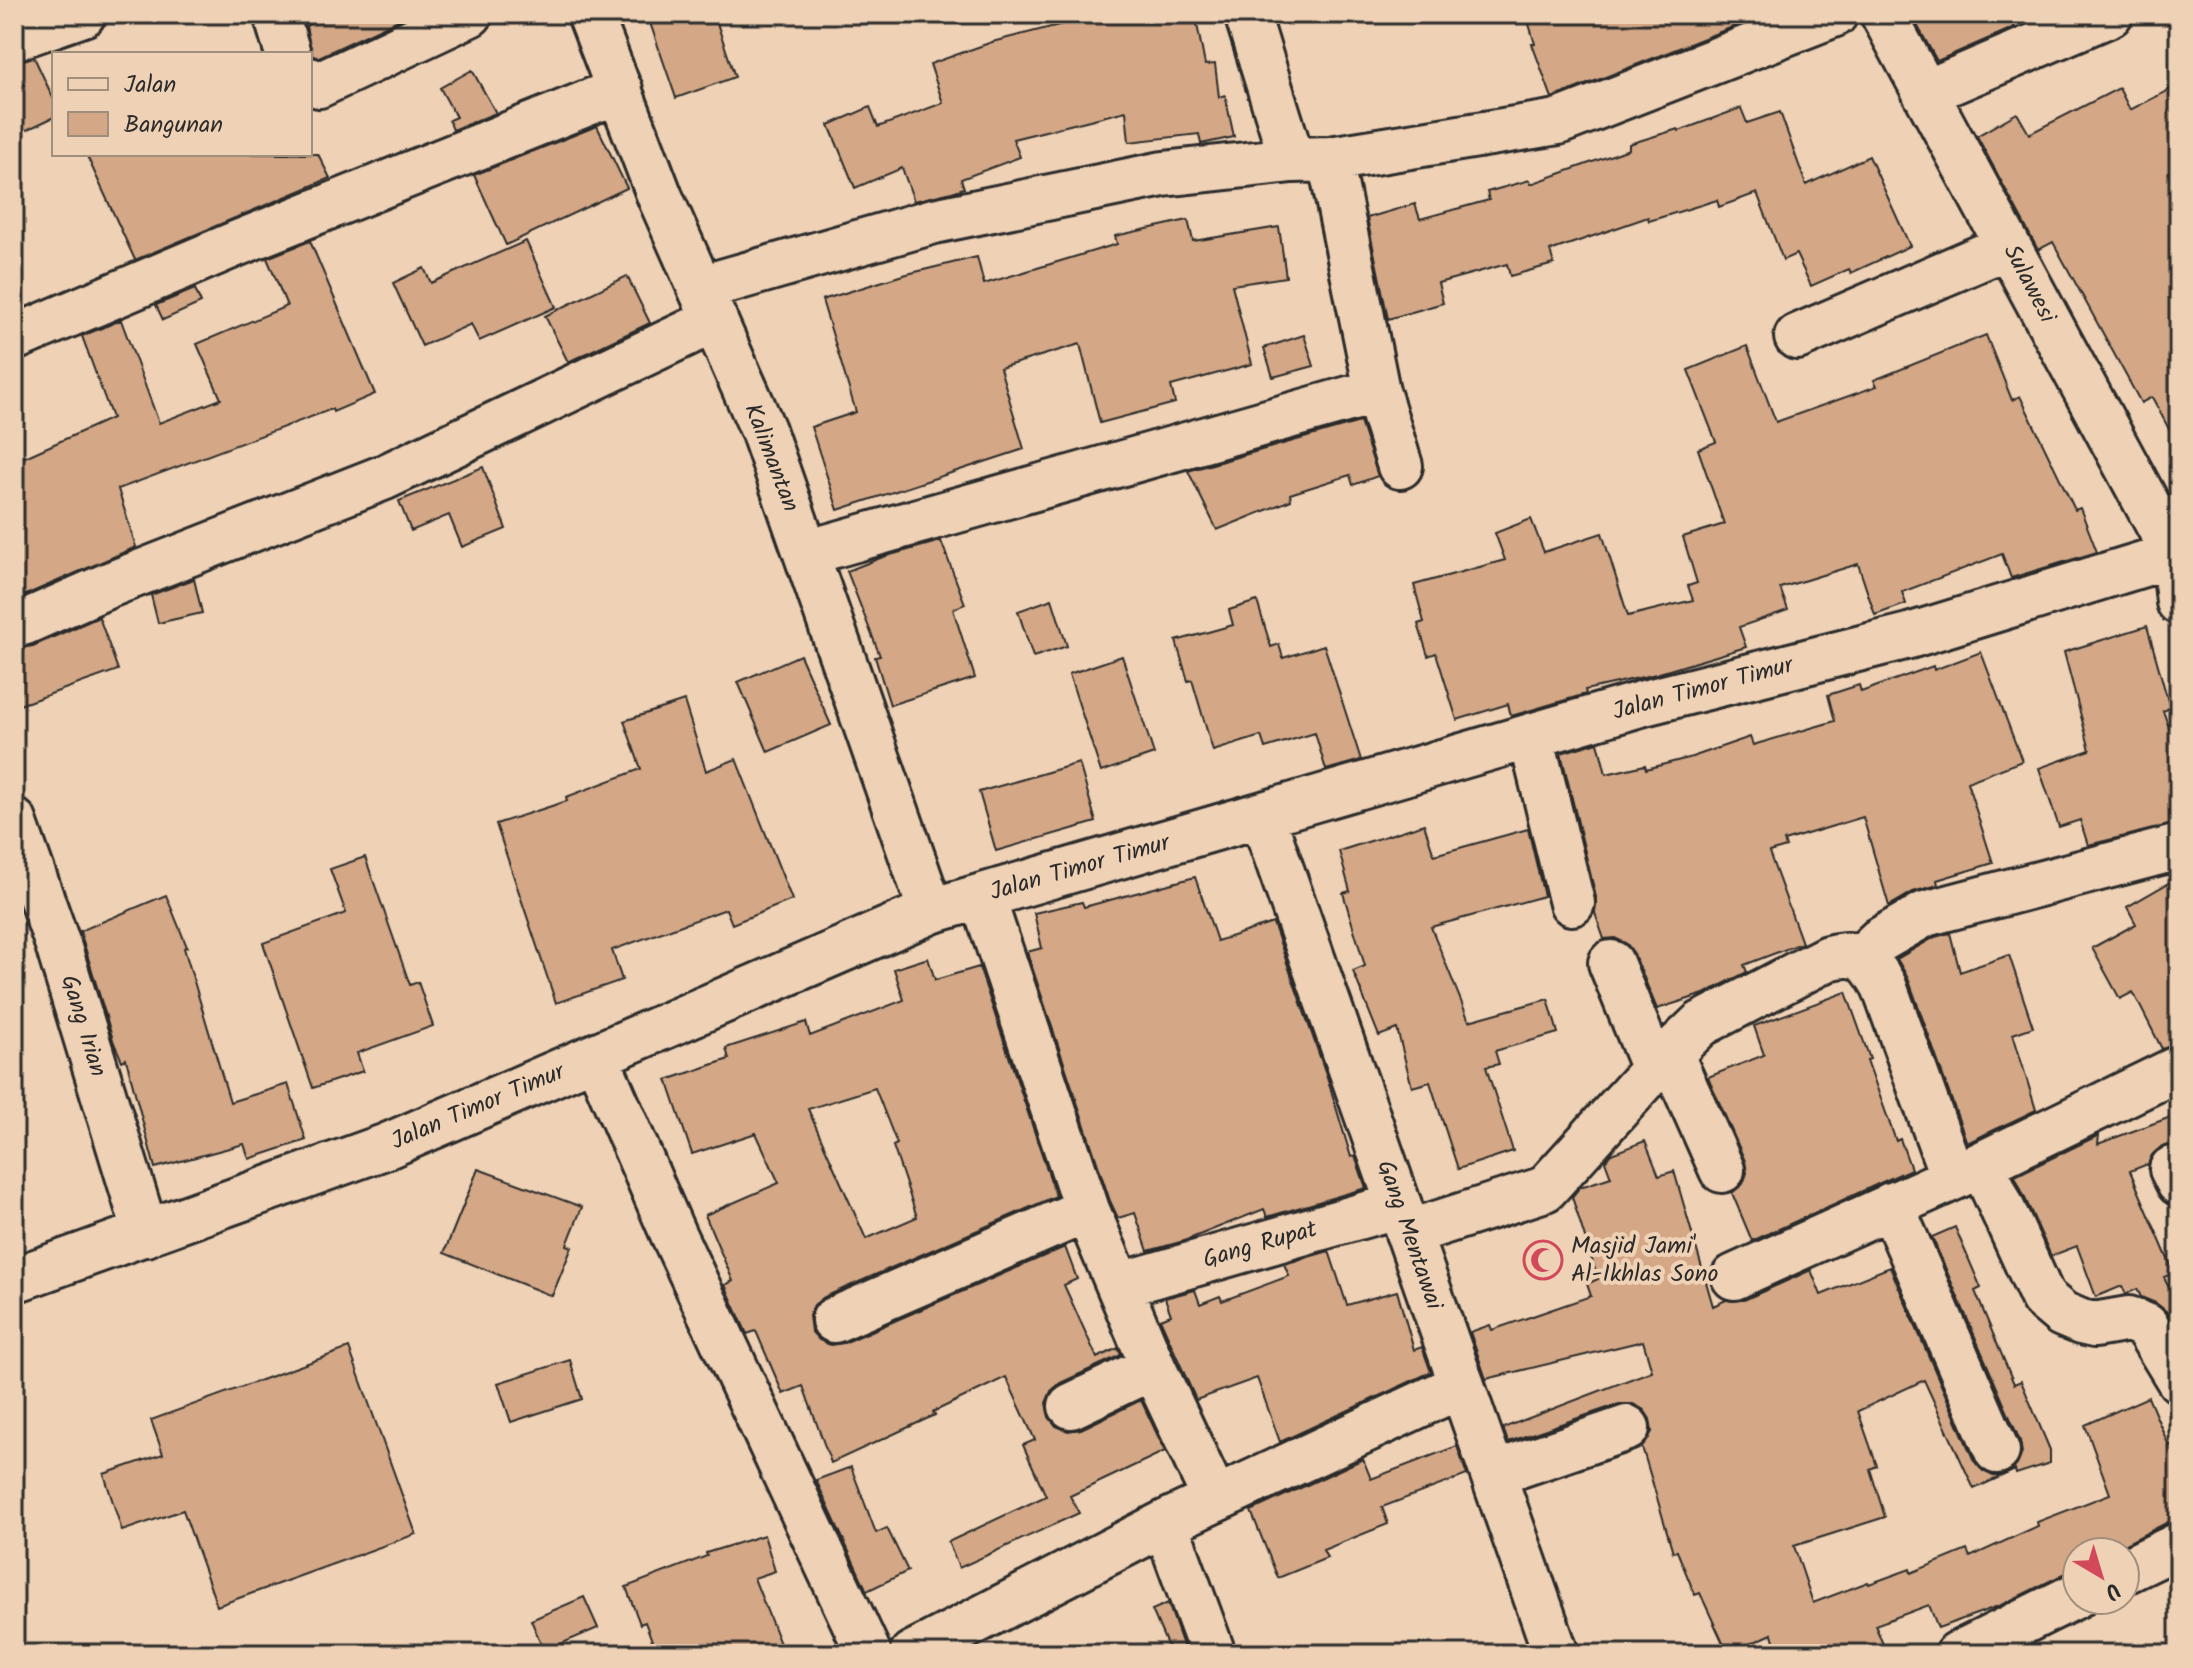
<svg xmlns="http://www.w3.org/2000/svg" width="2193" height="1668" font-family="Kalam,sans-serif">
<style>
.building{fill:#d4a886;stroke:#2b2b2b;stroke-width:2;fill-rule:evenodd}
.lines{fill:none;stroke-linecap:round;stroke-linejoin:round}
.minor-casing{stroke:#2b2b2b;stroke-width:50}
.minor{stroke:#efd2b5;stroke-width:44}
.labels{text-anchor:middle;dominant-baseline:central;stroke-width:8;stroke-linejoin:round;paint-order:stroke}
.street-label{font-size:24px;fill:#2b2b2b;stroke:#efd2b5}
.poi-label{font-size:24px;fill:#2b2b2b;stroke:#efd2b5;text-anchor:start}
</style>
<rect width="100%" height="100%" fill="#efd2b5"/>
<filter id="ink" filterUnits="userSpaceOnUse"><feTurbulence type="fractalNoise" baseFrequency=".0125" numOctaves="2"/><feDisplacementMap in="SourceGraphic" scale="16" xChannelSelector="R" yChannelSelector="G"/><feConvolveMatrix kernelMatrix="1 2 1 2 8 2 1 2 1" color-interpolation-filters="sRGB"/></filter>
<g filter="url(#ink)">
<path class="building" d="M 328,14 L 411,14 L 319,57 L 312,56 L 306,26 Z
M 647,14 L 714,14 L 735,77 L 676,98 Z
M 1138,14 L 1195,14 L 1205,65 L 1215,64 L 1219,97 L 1225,95 L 1234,137 L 1201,144 L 1199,134 L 1129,142 L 1126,111 L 1013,139 L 1020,157 L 961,179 L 964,188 L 952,192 L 914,201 L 902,168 L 855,188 L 829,125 L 870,107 L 878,127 L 943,103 L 930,64 L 992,42 L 1098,15 L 1100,22 Z
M 1526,14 L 1731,14 L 1735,26 L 1552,98 L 1532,44 L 1535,44 Z
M 1911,14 L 2008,14 L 2015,27 L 1937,61 Z
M 34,57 L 54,100 L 54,117 L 14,136 L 14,62 Z
M 472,70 L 496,113 L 453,130 L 449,120 L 456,117 L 440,88 Z
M 2179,85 L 2179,448 L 2152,397 L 2141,403 L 2053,242 L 2038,250 L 1977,136 L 2017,113 L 2029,134 L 2119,88 L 2130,110 Z
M 1741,108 L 1747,123 L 1780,112 L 1806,185 L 1869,156 L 1910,246 L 1851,273 L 1849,269 L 1811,286 L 1796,254 L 1783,260 L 1757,193 L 1719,207 L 1717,200 L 1649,221 L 1648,217 L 1550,251 L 1554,264 L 1510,276 L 1507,264 L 1438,283 L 1443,303 L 1388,319 L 1367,218 L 1415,204 L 1420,219 L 1489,200 L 1487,192 L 1530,180 L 1531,184 L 1629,149 L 1629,144 L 1678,129 L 1679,131 Z
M 597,126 L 627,188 L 506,245 L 474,175 Z
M 86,154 L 318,154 L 330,178 L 135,260 Z
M 1188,220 L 1193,241 L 1279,227 L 1286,277 L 1232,285 L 1252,364 L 1171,386 L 1175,403 L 1100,423 L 1080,344 L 1000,368 L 1024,449 L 838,510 L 811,427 L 856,412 L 822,300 L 903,275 L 977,257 L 984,284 L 1117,244 L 1115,236 Z
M 310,241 L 375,394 L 333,412 L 332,409 L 118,489 L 136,547 L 14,600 L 14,462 L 112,418 L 82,336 L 121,320 L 159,423 L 221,399 L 197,344 L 287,306 L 267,258 Z
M 526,241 L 556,307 L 479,341 L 471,324 L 422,346 L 393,283 L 424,268 L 431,283 Z
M 627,276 L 650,323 L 568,362 L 545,316 Z
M 195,289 L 201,303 L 163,320 L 156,305 Z
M 1304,335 L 1314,366 L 1273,377 L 1264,348 Z
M 1986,335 L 2012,400 L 2020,396 L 2075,510 L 2080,508 L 2097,552 L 2011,578 L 2002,554 L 1902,592 L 1906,604 L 1875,615 L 1858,564 L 1780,588 L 1788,610 L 1739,627 L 1746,647 L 1656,674 L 1585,690 L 1586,694 L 1511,716 L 1508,704 L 1457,720 L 1436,653 L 1428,656 L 1418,624 L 1424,622 L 1414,585 L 1505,560 L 1495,533 L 1531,519 L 1544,552 L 1602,533 L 1628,616 L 1693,600 L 1688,586 L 1697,583 L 1683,537 L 1724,524 L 1698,449 L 1716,442 L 1688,370 L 1747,346 L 1776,422 L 1877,386 L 1874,380 Z
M 1360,422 L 1378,476 L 1353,485 L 1350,475 L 1290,494 L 1291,500 L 1217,530 L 1188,471 Z
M 483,467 L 506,529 L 462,547 L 449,515 L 411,531 L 399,501 Z
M 941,541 L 965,604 L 953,609 L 975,678 L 890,705 L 875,657 L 880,656 L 847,571 L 883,557 Z
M 194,579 L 202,613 L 158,623 L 151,595 Z
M 1052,599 L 1067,646 L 1033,657 L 1018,611 Z
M 1257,601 L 1271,647 L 1279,644 L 1283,658 L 1324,645 L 1361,760 L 1326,770 L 1315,733 L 1265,748 L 1261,736 L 1213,751 L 1192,680 L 1188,681 L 1176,641 L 1233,625 L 1229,610 Z
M 99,617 L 118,670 L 14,707 L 14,646 L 21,648 L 33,646 Z
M 2147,626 L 2170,708 L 2163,711 L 2179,754 L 2179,823 L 2088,845 L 2080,820 L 2059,827 L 2039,768 L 2090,750 L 2064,652 Z
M 1981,652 L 2022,761 L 1967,782 L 1993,863 L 1937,880 L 1938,885 L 1913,892 L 1889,906 L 1863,817 L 1784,841 L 1786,847 L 1769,852 L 1802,943 L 1744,965 L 1747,972 L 1704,994 L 1657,1009 L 1634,954 L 1627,944 L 1615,938 L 1604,939 L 1595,913 L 1596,897 L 1561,753 L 1598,742 L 1606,774 L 1645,765 L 1646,769 L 1692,757 L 1750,737 L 1753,745 L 1835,721 L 1828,695 L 1859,685 L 1861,692 L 1933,666 L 1934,670 Z
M 800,655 L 831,725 L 768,752 L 738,682 Z
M 1122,656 L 1154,754 L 1101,772 L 1069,674 Z
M 684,701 L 706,771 L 736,759 L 792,900 L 732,924 L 726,909 L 612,950 L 622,980 L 556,1003 L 496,824 L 567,801 L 566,797 L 641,769 L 624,721 Z
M 1079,763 L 1096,822 L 996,851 L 979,792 Z
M 1424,824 L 1434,855 L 1528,829 L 1544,896 L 1431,927 L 1469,1021 L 1548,999 L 1558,1033 L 1495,1051 L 1499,1064 L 1486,1067 L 1513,1151 L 1458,1169 L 1430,1082 L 1412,1087 L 1397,1029 L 1379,1036 L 1353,971 L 1365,966 L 1343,893 L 1350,891 L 1339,851 Z
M 365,857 L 410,985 L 418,982 L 433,1026 L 357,1053 L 363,1071 L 313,1088 L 263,943 L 346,913 L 330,869 Z
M 1195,877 L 1217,941 L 1273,923 L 1327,1077 L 1351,1157 L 1355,1156 L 1366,1188 L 1267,1217 L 1264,1209 L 1184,1241 L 1148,1251 L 1135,1213 L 1118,1218 L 1110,1201 L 1027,952 L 1042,948 L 1034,913 L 1082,902 L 1084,907 Z
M 2179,877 L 2179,1043 L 2162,1049 L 2133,992 L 2120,999 L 2092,948 L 2136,924 L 2127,907 Z
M 166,895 L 187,947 L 184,948 L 230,1102 L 288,1084 L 306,1140 L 249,1159 L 244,1144 L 155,1168 L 126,1059 L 122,1061 L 114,1043 L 80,931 Z
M 1950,933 L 1960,972 L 2009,955 L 2033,1027 L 2013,1034 L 2036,1110 L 1967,1143 L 1908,978 L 1897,959 L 1935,937 Z
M 928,958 L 935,980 L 979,967 L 1056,1196 L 824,1297 L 814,1305 L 809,1316 L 811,1331 L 819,1340 L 830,1345 L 844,1343 L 1065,1247 L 1077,1279 L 1064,1285 L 1097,1358 L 1118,1348 L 1121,1355 L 1060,1383 L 1051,1391 L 1046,1403 L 1049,1417 L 1056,1426 L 1068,1431 L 1081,1429 L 1141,1400 L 1165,1451 L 1070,1496 L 1079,1513 L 959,1568 L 948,1542 L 1046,1496 L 1023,1445 L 1035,1440 L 1006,1377 L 933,1412 L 935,1415 L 831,1463 L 803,1386 L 783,1394 L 756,1331 L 747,1334 L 725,1285 L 733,1281 L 705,1215 L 779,1183 L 756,1133 L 692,1154 L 667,1080 L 729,1059 L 726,1048 L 806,1022 L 810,1036 L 904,1000 L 894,969 ZM 875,1088 L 897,1144 L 893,1146 L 917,1217 L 866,1239 L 808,1109 Z
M 1846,992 L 1870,1059 L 1867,1060 L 1896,1141 L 1900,1139 L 1911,1169 L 1752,1241 L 1732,1193 L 1743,1184 L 1747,1173 L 1745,1161 L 1708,1077 L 1764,1055 L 1754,1026 Z
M 2179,1114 L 2179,1146 L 2162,1146 L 2152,1155 L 2148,1164 L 2130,1171 L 2174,1273 L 2164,1277 L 2179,1306 L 2179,1332 L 2167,1312 L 2156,1303 L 2141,1297 L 2137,1289 L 2126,1294 L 2122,1286 L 2096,1297 L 2077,1246 L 2051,1256 L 2015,1176 L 2099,1135 L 2098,1144 Z
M 1645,1141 L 1659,1176 L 1674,1171 L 1713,1306 L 1726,1300 L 1744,1300 L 1811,1270 L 1821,1295 L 1890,1267 L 1974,1461 L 1983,1471 L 1993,1476 L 2006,1474 L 2017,1465 L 2022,1453 L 2020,1441 L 1932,1237 L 1955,1227 L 1981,1288 L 1975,1291 L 2014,1384 L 2021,1381 L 2050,1450 L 2050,1463 L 2016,1474 L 2015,1470 L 1974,1489 L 1924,1380 L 1858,1411 L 1877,1466 L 1870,1469 L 1885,1517 L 1794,1546 L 1813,1603 L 1868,1582 L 1869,1584 L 1910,1569 L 1911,1573 L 1967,1550 L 1970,1557 L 2038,1526 L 2037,1522 L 2110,1494 L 2085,1425 L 2148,1397 L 2169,1446 L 2179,1442 L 2179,1520 L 2168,1522 L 2110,1552 L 2077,1552 L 2077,1570 L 2066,1573 L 2001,1605 L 1938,1628 L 1929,1605 L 1875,1625 L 1887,1654 L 1778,1654 L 1772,1634 L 1728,1654 L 1700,1593 L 1695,1595 L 1677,1551 L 1673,1552 L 1642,1447 L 1652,1432 L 1650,1419 L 1644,1410 L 1633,1404 L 1619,1404 L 1508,1442 L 1503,1428 L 1652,1371 L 1643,1341 L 1486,1379 L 1470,1332 L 1490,1325 L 1492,1330 L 1591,1296 L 1587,1284 L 1598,1279 L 1572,1197 L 1580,1187 L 1611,1177 L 1605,1161 L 1611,1154 Z
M 478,1169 L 582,1207 L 567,1245 L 572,1247 L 552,1296 L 444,1253 Z
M 1329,1251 L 1347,1305 L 1397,1291 L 1414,1350 L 1422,1347 L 1431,1372 L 1280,1442 L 1257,1378 L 1196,1400 L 1160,1319 L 1171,1315 L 1165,1298 L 1195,1290 L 1200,1304 L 1220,1296 L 1222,1301 L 1289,1276 L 1284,1264 Z
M 349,1348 L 416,1534 L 217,1606 L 183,1510 L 122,1531 L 104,1474 L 163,1454 L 151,1420 Z
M 570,1360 L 582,1399 L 511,1422 L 498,1383 Z
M 1457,1446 L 1467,1475 L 1382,1507 L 1388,1524 L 1323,1550 L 1327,1558 L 1278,1578 L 1251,1511 L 1363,1459 L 1371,1479 Z
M 851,1467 L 876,1533 L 887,1528 L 908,1571 L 867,1591 L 816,1480 Z
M 764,1535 L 775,1571 L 754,1578 L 784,1654 L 657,1654 L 645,1622 L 640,1624 L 626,1587 L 707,1556 L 706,1553 Z
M 584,1597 L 598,1628 L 544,1651 L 531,1620 Z
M 1168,1603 L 1186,1654 L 1171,1654 L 1152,1610 Z"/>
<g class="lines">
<g class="minor-casing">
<path id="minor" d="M 276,14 L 288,54
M 590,14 L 660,197 L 763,430 L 931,911
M 1247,14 L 1292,160
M 1883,14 L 2174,554 L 2179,602
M 14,38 L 83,14
M 310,80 L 319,85 L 470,14
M 1925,93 L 2110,14
M 1330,159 L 1377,391
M 701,288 L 934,221 L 1163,174 L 1292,160 L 1330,159 L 1558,122 L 1835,14
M 1797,337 L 2008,246
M 14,338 L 238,243 L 620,90
M 806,553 L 1377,391 L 1400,466
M 23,623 L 109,585 L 385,477 L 715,320
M 1531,736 L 1572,903
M 1262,815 L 1556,1654
M 14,821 L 58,945 L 146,1234
M 982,896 L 1087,1210 L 1153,1367 L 1215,1499
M 1862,957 L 1880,940 L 1925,914 L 2179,847
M 1611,963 L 1654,1069
M 1670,1053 L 1722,1170
M 596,1056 L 673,1234 L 869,1654
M 1982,1164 L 2043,1298 L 2062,1314 L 2081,1322 L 2094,1325 L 2129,1319 L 2146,1326 L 2179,1380
M 2172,1169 L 2179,1183
M 1891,1205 L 1997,1451
M 1408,1233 L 1545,1189 L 1654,1069 L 1701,1024 L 1828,958 C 1860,950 1868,958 1884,986 L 1953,1178 L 2179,1068
M 1734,1277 L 1953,1178
M 14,1280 L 387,1146 L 931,911 L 1644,703 L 1909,636 L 2179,553
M 1121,1285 L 1399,1205
M 834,1320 L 1087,1210
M 1071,1406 L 1153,1367
M 1493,1474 L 1627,1428
M 1165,1523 L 1213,1654
M 2125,1571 L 2179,1545
M 912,1654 L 1165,1523 L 1462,1385
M 1958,1654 L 2077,1595"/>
</g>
<use href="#minor" class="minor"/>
</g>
</g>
<defs>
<g id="mosque-ring" transform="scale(2)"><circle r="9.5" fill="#efd2b5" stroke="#d1495b" stroke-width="1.5"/><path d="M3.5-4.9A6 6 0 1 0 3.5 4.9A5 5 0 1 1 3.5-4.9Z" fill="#d1495b"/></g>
</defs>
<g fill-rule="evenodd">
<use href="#mosque-ring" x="1543" y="1260"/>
</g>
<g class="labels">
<g class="street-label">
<text transform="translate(2029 284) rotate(62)">Sulawesi</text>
<text transform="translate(771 458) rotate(69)">Kalimantan</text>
<text transform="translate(1703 689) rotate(-15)">Jalan Timor Timur</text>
<text transform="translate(1080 868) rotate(-16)">Jalan Timor Timur</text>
<text transform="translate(83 1026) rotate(73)">Gang Irian</text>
<text transform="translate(478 1107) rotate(-23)">Jalan Timor Timur</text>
<text transform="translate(1409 1235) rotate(71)">Gang Mentawai</text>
<text transform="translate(1260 1245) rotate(-16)">Gang Rupat</text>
</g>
<g class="poi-label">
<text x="1571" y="1246">Masjid Jami'<tspan x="1571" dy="28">Al-Ikhlas Sono</tspan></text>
</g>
</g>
<rect width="2193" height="1668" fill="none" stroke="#efd2b5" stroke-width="48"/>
<rect x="24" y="24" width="2145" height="1620" fill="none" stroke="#2b2b2b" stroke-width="3" filter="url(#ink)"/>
<rect x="52" y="52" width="260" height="104" fill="#efd2b5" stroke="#a18f7e" stroke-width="2"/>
<rect x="68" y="78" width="40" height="12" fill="#efd2b5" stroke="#a18f7e" stroke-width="2"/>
<text x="124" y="92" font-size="24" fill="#2b2b2b">Jalan</text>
<rect x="68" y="112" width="40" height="24" fill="#d4a886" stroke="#a18f7e" stroke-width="2"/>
<text x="124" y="132" font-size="24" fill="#2b2b2b">Bangunan</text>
<g transform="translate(2101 1576) rotate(142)"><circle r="38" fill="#efd2b5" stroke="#a18f7e" stroke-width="2"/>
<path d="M0-6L14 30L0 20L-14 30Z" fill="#d1495b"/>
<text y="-12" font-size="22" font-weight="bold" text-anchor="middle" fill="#2b2b2b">U</text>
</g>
</svg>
